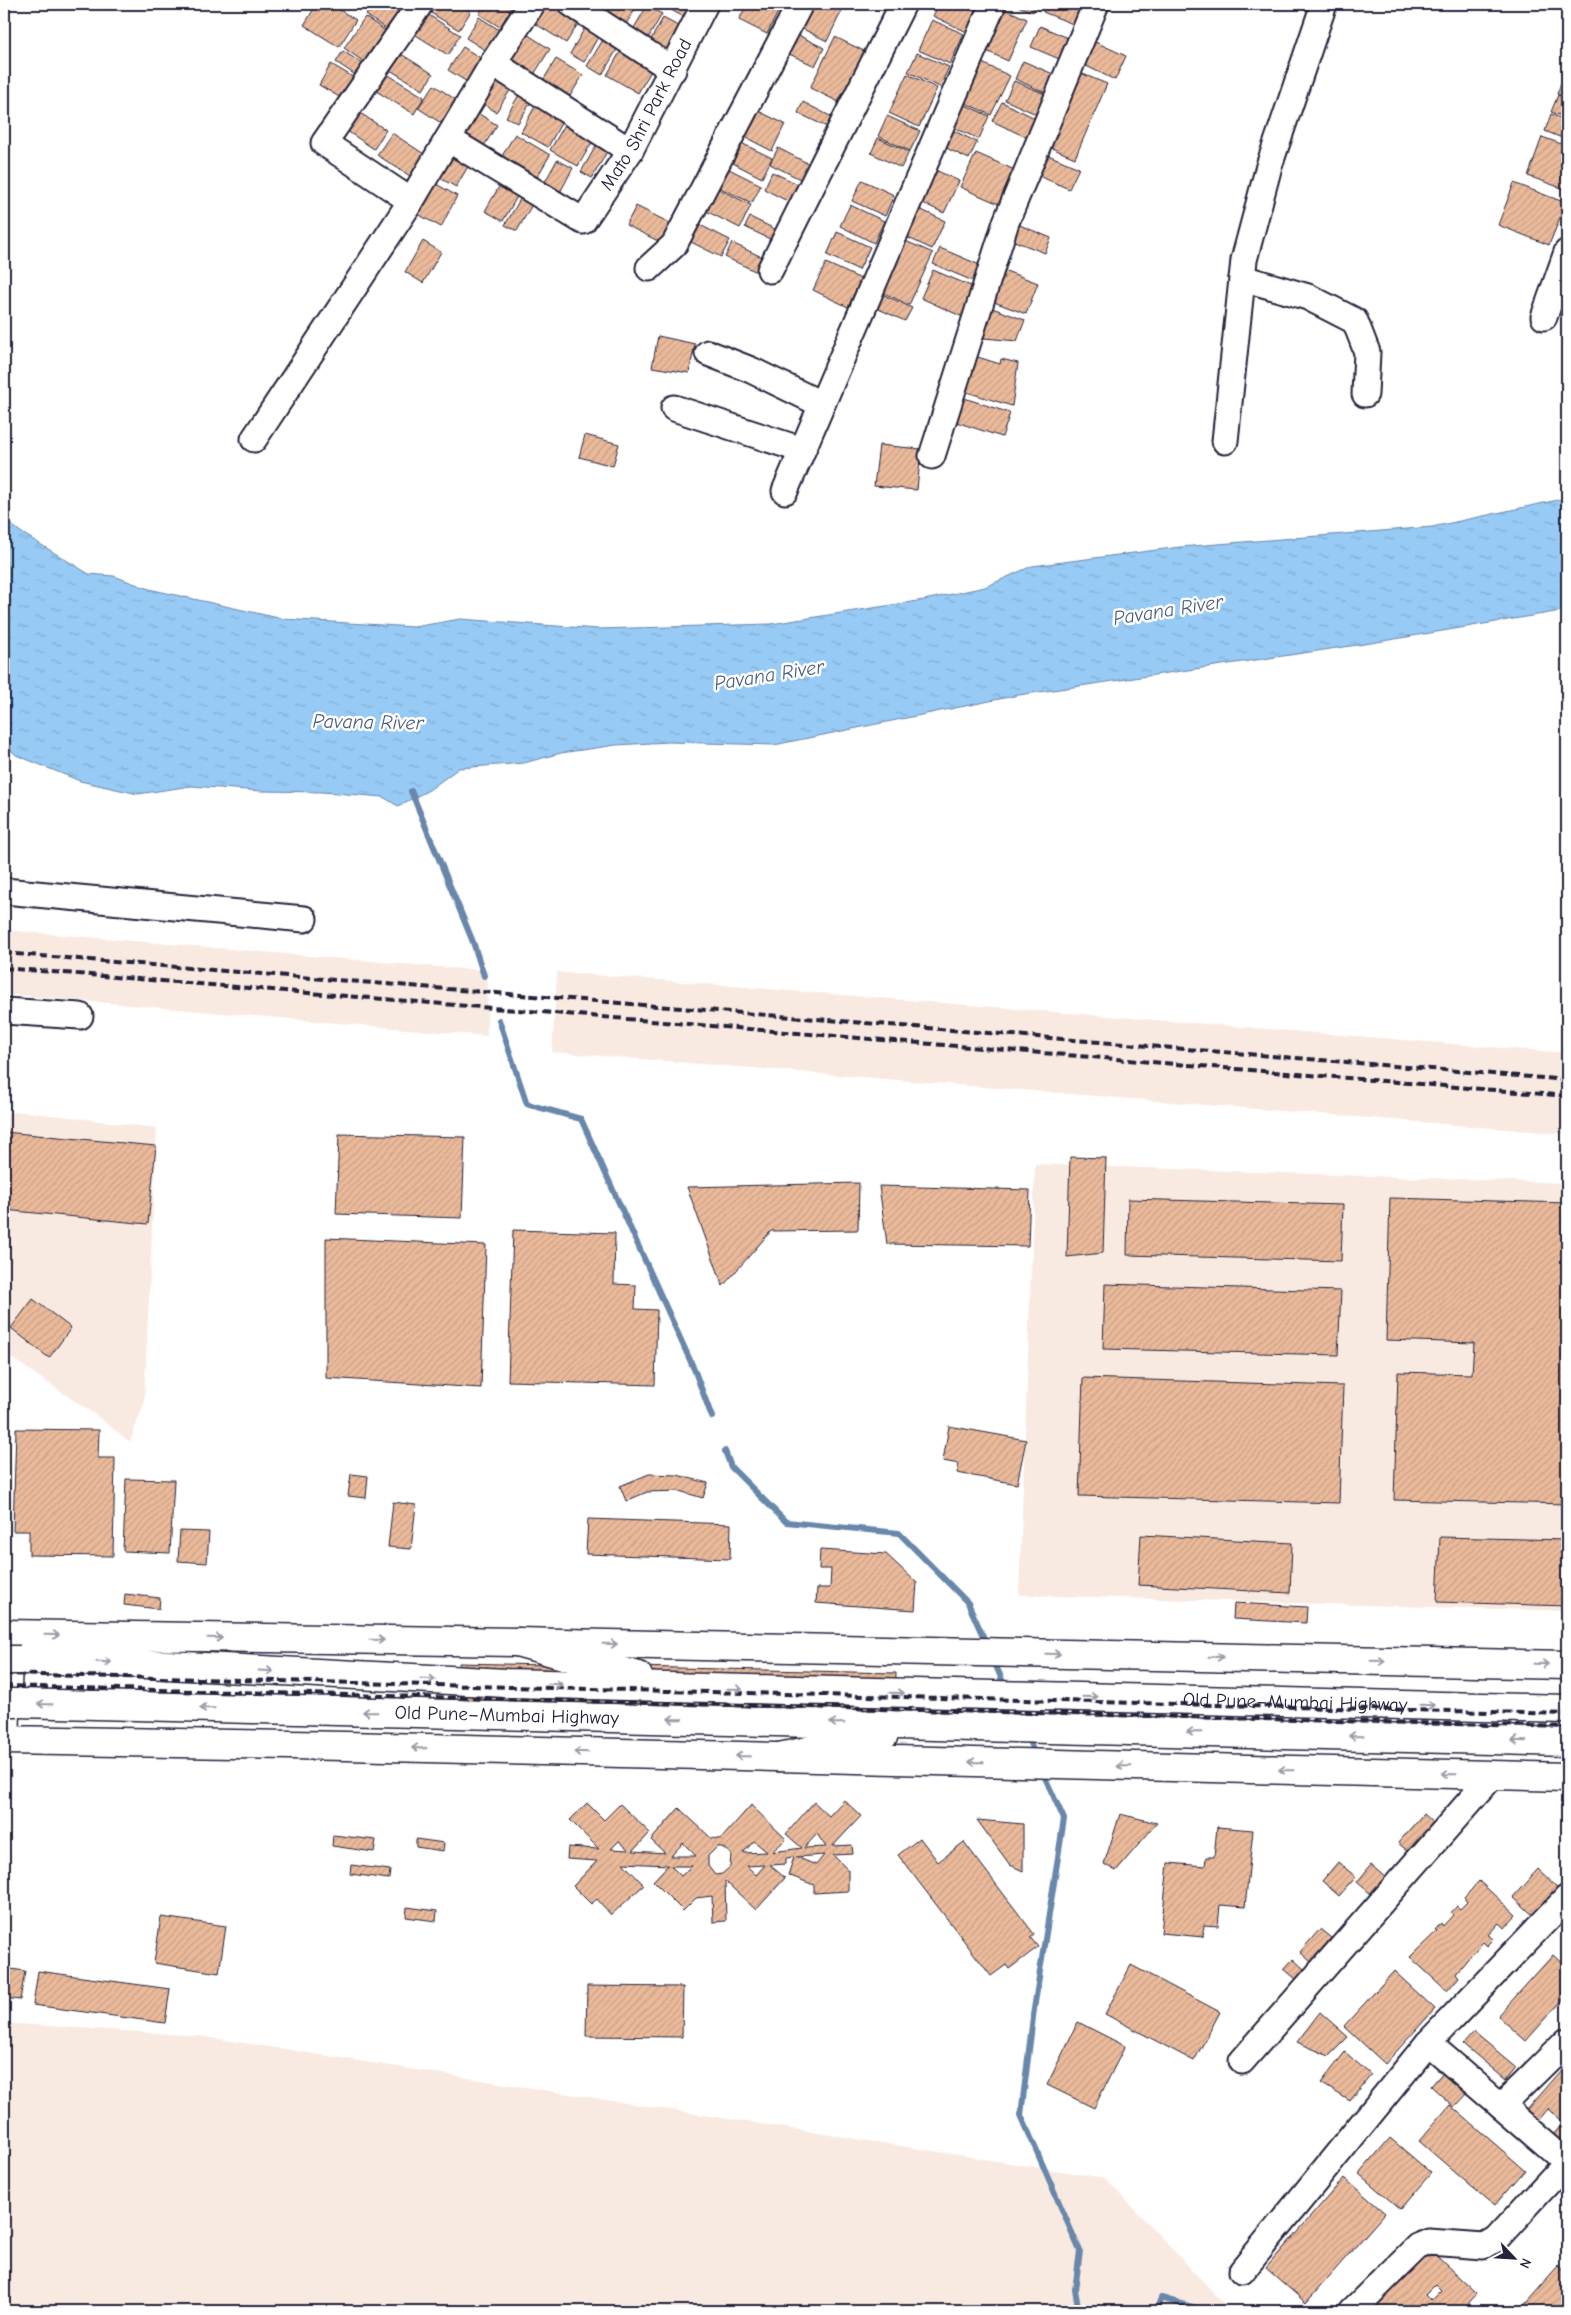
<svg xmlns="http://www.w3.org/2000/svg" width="1571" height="2315" font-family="'Comic Neue',sans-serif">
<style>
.built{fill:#f9eae1}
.water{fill:url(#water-ripples);stroke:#6887aa}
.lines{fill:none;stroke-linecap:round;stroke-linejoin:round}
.stream{stroke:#6887aa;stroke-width:6}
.building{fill:url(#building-hatch);stroke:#22223b;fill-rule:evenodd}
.minor-casing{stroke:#22223b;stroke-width:29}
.primary-casing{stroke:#22223b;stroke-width:31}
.trunk-casing{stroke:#22223b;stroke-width:31}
.minor{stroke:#fff;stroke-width:25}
.primary{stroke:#fff;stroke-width:28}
.trunk{stroke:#fff;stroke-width:28}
.rail{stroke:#22223b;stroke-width:4;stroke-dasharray:8 4;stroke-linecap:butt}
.trunk-bridge-casing{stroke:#22223b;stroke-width:31;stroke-linecap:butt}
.trunk-bridge{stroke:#fff;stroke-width:28}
.oneway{stroke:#9c9ca7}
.labels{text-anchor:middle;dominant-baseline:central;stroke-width:5;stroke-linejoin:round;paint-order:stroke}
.street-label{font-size:19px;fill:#22223b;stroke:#fff}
.water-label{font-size:20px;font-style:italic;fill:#4b5d7c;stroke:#fff}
</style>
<defs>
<pattern id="water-ripples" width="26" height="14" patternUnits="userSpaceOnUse" patternTransform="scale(1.25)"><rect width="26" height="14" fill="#97caf4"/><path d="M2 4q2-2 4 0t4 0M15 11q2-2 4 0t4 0" fill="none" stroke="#82add2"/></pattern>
<pattern id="building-hatch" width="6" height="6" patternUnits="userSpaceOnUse" patternTransform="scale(1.25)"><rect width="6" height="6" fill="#ebba9b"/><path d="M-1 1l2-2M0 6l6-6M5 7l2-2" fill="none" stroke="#c9a086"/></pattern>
</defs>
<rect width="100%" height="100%" fill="#fff"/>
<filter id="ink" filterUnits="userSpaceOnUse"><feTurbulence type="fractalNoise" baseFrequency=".02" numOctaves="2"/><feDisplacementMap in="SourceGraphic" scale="10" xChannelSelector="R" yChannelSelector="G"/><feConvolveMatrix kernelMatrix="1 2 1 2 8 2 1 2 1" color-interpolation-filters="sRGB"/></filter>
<g filter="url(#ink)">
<path class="built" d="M 4,930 L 488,971 L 487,1036 L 4,994 Z
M 557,972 L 1567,1053 L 1567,1134 L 552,1052 Z
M 4,1112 L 28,1112 L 157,1128 L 144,1403 L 130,1442 L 97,1416 L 4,1353 Z
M 1035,1164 L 1567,1183 L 1567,1611 L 1019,1595 Z
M 4,2023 L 200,2036 L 1105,2178 L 1231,2311 L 4,2311 Z"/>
<path class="water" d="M 1567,498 L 1567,610 L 1371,643 L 1019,695 L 774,745 L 669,742 L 616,745 L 561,753 L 524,763 L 459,768 L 429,790 L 398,806 L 383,797 L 322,792 L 262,791 L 191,786 L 138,794 L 80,781 L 16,755 L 4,744 L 4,519 L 22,533 L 89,574 L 114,576 L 149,589 L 283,619 L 414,627 L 460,619 L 598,629 L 771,624 L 924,600 L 985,587 L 1032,566 L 1180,547 L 1432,527 Z"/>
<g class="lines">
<path class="stream" d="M 411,791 L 473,942 L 484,976
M 499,1020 L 527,1104 L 581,1119 L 694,1369 L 712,1417
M 725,1451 L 731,1467 L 786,1522 L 899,1533 L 968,1603 L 987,1645
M 993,1659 L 1006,1689
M 1026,1734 L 1036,1757
M 1042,1771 L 1064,1819 L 1034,2009 L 1021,2115 L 1080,2251 L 1075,2290 L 1079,2311
M 1156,2311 L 1161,2298 L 1206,2311"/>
</g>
<path class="building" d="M 317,4 L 330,4 L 356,20 L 339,47 L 304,25 Z
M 373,4 L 396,4 L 405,10 L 390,32 L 366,15 Z
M 430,4 L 458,4 L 471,11 L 459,30 L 426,10 Z
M 485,4 L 511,4 L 513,5 L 500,27 L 479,14 Z
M 537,4 L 557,4 L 581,19 L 566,43 L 528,19 Z
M 611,4 L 639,4 L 623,28 L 604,15 Z
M 660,4 L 691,4 L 684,17 Z
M 747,4 L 761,4 L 778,12 L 767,34 L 739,20 Z
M 808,4 L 845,4 L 827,41 L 797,26 Z
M 939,4 L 981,4 L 967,32 L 933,16 Z
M 1013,4 L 1037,4 L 1033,12 Z
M 1046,4 L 1087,4 L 1078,26 L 1043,12 Z
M 647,6 L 662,14 L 646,42 L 631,33 Z
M 998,6 L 1027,19 L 1008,61 L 978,47 Z
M 424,12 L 460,35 L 448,55 L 411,32 Z
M 365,17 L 389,33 L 367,64 L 344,48 Z
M 479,17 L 501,31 L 488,52 L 466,38 Z
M 663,18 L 680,27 L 663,57 L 646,48 Z
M 932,20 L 964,34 L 950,64 L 918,50 Z
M 588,22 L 602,30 L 584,62 L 570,54 Z
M 1040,26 L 1073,40 L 1064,61 L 1031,47 Z
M 522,31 L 550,49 L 533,76 L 505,58 Z
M 794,33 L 824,48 L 815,66 L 785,52 Z
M 606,35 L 620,44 L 602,75 L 587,66 Z
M 835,37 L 866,52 L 841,103 L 810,88 Z
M 1091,40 L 1126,56 L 1115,80 L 1080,63 Z
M 463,47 L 487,62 L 472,85 L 448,70 Z
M 623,47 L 654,66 L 638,93 L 607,75 Z
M 343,51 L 368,67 L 360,78 L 336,62 Z
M 917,53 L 949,67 L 940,87 L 908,72 Z
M 401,54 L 433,74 L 423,90 L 390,70 Z
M 556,59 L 583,75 L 565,104 L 539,87 Z
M 978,61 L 1010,76 L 991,115 L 959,100 Z
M 1023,61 L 1060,77 L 1052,96 L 1015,79 Z
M 331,64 L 358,80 L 346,101 L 319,85 Z
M 1078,72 L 1107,84 L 1075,158 L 1047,146 Z
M 1565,72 L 1567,73 L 1567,98 L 1557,94 Z
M 387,74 L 424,97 L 414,114 L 376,91 Z
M 907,74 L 937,88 L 919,127 L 889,113 Z
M 496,75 L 513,86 L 496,112 L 479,101 Z
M 1014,81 L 1045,94 L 1036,114 L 1005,100 Z
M 434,85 L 459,102 L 444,125 L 418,108 Z
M 523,88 L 535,95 L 518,123 L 506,117 Z
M 1558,95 L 1567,99 L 1567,118 L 1551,112 Z
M 539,99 L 566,114 L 548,147 L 521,132 Z
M 957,101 L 989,116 L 979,139 L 946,124 Z
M 803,102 L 832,117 L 827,127 L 798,113 Z
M 1002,102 L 1041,121 L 1032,140 L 992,121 Z
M 752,108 L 785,124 L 772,151 L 739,134 Z
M 354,109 L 386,130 L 374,149 L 341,127 Z
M 476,112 L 497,125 L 482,149 L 461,137 Z
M 1551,114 L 1567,121 L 1567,140 L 1545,131 Z
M 887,116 L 920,131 L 910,151 L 878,136 Z
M 569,118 L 597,134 L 578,166 L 550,150 Z
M 946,127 L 977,142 L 969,159 L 938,144 Z
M 392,133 L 424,154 L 410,176 L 377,155 Z
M 515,134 L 550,155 L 537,177 L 502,156 Z
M 601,137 L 612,143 L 592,178 L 581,172 Z
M 1542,137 L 1567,146 L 1567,190 L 1528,176 Z
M 878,138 L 909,152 L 901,168 L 871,153 Z
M 737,141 L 772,158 L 762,178 L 727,160 Z
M 778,148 L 809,164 L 802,180 L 770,164 Z
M 450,151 L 470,163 L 456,187 L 436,176 Z
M 1041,152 L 1079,168 L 1069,189 L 1032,173 Z
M 976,153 L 1017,171 L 1001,205 L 960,187 Z
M 557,160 L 573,168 L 557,198 L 541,189 Z
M 929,167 L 959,181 L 944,213 L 914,199 Z
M 727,168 L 761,185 L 752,203 L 718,187 Z
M 772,172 L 802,186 L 793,204 L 764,189 Z
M 862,180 L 894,195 L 885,216 L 852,201 Z
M 431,181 L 457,196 L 441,227 L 414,212 Z
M 1514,183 L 1566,203 L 1549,245 L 1498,225 Z
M 500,185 L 518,195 L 503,221 L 485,211 Z
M 717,188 L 751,205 L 740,228 L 706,211 Z
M 522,196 L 533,203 L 517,231 L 505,225 Z
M 850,205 L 884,221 L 874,243 L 840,226 Z
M 636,206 L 672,224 L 662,243 L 626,225 Z
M 915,207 L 945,221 L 932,249 L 902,235 Z
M 750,217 L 781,232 L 776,242 L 745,227 Z
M 1010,221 L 1051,238 L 1045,253 L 1004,237 Z
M 696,223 L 730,240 L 721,257 L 687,240 Z
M 837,232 L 870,247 L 859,270 L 827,255 Z
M 903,240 L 933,253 L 909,305 L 880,291 Z
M 423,241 L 441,252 L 423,283 L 405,272 Z
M 732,243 L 764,258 L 757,272 L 725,257 Z
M 940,248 L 987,268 L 980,284 L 933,264 Z
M 826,263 L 861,279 L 848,307 L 813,290 Z
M 998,268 L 1038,283 L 1026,314 L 986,299 Z
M 933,270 L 978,289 L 965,318 L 921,298 Z
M 880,293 L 912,308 L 905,321 L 874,307 Z
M 984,305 L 1025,320 L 1017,341 L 973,337 Z
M 658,336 L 695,344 L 689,373 L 652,367 Z
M 968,354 L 1000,364 L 1001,359 L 1018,363 L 1012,406 L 957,389 Z
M 958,396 L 1010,413 L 1002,437 L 950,420 Z
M 585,435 L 619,444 L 613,466 L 579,457 Z
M 879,445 L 921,449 L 917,490 L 874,486 Z
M 4,1132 L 156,1146 L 148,1224 L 4,1210 Z
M 339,1134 L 465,1137 L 462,1218 L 336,1214 Z
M 1070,1157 L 1106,1158 L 1103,1253 L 1067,1257 Z
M 859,1183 L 858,1230 L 771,1231 L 723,1286 L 687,1187 Z
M 879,1186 L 1030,1190 L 1028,1246 L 887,1244 Z
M 1390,1198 L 1567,1203 L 1567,1504 L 1394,1500 L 1398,1372 L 1472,1374 L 1474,1343 L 1386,1340 Z
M 1128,1199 L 1343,1205 L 1341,1261 L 1127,1255 Z
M 513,1230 L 615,1233 L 614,1284 L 636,1285 L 635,1309 L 657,1310 L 655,1385 L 508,1381 Z
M 326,1238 L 486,1245 L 481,1388 L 326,1378 Z
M 1105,1284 L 1341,1291 L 1338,1355 L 1103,1349 Z
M 33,1299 L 71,1328 L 49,1358 L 11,1328 Z
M 1083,1378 L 1343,1386 L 1339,1503 L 1079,1496 Z
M 949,1426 L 1026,1440 L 1017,1484 L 957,1473 L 959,1464 L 943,1461 Z
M 16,1429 L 99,1430 L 98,1458 L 115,1458 L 113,1556 L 29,1555 L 29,1531 L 13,1531 Z
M 351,1474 L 368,1476 L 366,1498 L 348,1496 Z
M 649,1474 L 677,1475 L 708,1483 L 703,1498 L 679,1491 L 647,1492 L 626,1501 L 620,1486 Z
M 126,1479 L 174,1480 L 170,1553 L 123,1551 Z
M 393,1502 L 416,1505 L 411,1549 L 388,1547 Z
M 588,1519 L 731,1524 L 730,1559 L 586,1554 Z
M 180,1531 L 209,1532 L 207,1563 L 178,1561 Z
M 1141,1535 L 1292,1543 L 1290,1593 L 1138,1585 Z
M 1440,1537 L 1567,1540 L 1567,1606 L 1437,1602 Z
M 820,1550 L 886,1554 L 917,1583 L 915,1610 L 816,1603 L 817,1588 L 830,1588 L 831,1569 L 819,1569 Z
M 125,1594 L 160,1598 L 159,1609 L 124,1605 Z
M 1234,1603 L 1307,1607 L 1306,1623 L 1233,1619 Z
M 459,1663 L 896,1673 L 894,1735 L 457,1725 Z
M 844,1800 L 861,1816 L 833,1846 L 852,1845 L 853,1854 L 833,1855 L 848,1870 L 848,1891 L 814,1893 L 814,1885 L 788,1875 L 794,1857 L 786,1858 L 786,1864 L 770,1865 L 785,1878 L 756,1910 L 725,1881 L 726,1921 L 713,1922 L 712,1896 L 696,1898 L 683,1911 L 653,1881 L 668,1865 L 623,1863 L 644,1885 L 611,1915 L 597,1899 L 591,1904 L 573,1886 L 597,1861 L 567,1859 L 568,1847 L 599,1849 L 570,1820 L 587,1803 L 604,1820 L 620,1804 L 650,1833 L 633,1851 L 665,1853 L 651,1840 L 679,1808 L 711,1838 L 721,1839 L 751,1805 L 786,1839 L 772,1852 L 802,1848 L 786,1834 L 814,1802 L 829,1816 ZM 817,1834 L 826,1847 L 804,1848 ZM 619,1841 L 629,1850 L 611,1849 ZM 754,1841 L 767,1852 L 743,1853 ZM 683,1843 L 696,1856 L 671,1856 ZM 717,1847 L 722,1847 L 731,1854 L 730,1867 L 722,1874 L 715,1875 L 708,1866 L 708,1856 ZM 824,1855 L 816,1865 L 796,1857 ZM 765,1865 L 756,1875 L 747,1866 ZM 671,1866 L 692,1866 L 681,1876 Z
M 1120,1814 L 1157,1823 L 1116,1871 L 1104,1864 Z
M 1423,1814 L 1434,1824 L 1409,1852 L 1398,1843 Z
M 977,1820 L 1023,1824 L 1023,1871 L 1010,1865 Z
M 1217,1827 L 1253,1830 L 1245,1907 L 1220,1905 L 1218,1926 L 1204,1925 L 1203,1937 L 1161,1933 L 1168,1863 L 1205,1866 L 1206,1857 L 1214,1857 Z
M 333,1835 L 376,1840 L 374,1852 L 332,1846 Z
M 920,1838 L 938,1862 L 964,1842 L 1034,1934 L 1030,1937 L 1038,1947 L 1009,1969 L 1006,1965 L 991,1976 L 898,1855 Z
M 416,1839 L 444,1843 L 443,1851 L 416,1847 Z
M 1338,1862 L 1356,1877 L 1339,1896 L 1322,1881 Z
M 351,1865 L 390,1870 L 389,1879 L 350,1874 Z
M 1371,1865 L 1386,1878 L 1371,1894 L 1357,1882 Z
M 1538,1869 L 1560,1890 L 1535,1917 L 1513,1897 Z
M 1479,1881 L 1516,1915 L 1504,1928 L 1499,1923 L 1488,1935 L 1494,1939 L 1487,1946 L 1483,1942 L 1471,1955 L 1456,1973 L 1459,1977 L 1447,1991 L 1410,1957 L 1437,1931 L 1435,1930 L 1441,1923 L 1443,1926 L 1453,1915 L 1451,1913 L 1457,1906 L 1460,1909 L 1467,1902 L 1464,1898 Z
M 407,1907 L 437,1911 L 436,1921 L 406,1917 Z
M 161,1917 L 226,1926 L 219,1973 L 154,1963 Z
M 1320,1929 L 1331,1938 L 1311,1962 L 1300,1952 Z
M 1553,1955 L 1567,1968 L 1567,1995 L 1526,2041 L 1498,2016 Z
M 1293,1959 L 1304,1969 L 1296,1979 L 1284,1969 Z
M 1131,1965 L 1220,2012 L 1194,2061 L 1105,2014 Z
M 4,1968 L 25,1971 L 20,2000 L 4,1998 Z
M 38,1971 L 170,1989 L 165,2023 L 33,2005 Z
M 1394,1971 L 1435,2009 L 1385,2064 L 1344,2026 Z
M 587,1986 L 683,1987 L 682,2037 L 586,2036 Z
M 1320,2012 L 1348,2037 L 1329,2056 L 1297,2042 Z
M 1078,2022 L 1125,2046 L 1094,2108 L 1047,2085 Z
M 1474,2032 L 1516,2067 L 1506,2080 L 1463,2044 Z
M 1345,2052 L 1371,2075 L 1350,2101 L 1321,2083 Z
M 1567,2063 L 1567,2146 L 1554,2135 L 1564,2123 L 1548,2108 L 1538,2120 L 1526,2110 Z
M 1444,2071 L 1468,2092 L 1454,2107 L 1431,2086 Z
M 1450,2105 L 1525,2170 L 1494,2206 L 1419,2141 Z
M 1390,2138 L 1431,2173 L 1400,2209 L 1359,2174 Z
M 1344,2178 L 1385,2213 L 1306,2303 L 1266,2268 Z
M 1429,2249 L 1477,2294 L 1461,2311 L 1414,2311 L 1412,2309 L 1410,2311 L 1370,2311 ZM 1436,2284 L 1442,2290 L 1431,2301 L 1425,2295 Z
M 1559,2267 L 1567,2274 L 1567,2311 L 1520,2311 Z"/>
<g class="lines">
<g class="minor-casing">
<g id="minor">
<path d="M 572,4 L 673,70"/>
<path d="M 493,63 L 630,151"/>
<path id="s1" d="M 448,139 L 583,221 L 630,151 L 705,4"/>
<path d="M 411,201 L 324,143 L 420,4"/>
<path d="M 649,268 L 674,245 L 800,4"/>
<path d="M 770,270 L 903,4"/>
<path d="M 1242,278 L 1308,297 L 1355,321 L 1367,352 L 1365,394"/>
<path d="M 1544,317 L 1567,252"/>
<path d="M 708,353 L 751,370 L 821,404"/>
<path d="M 674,408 L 802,450"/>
<path d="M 254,439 L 411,201 L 493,63 L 532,4"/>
<path d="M 1225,441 L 1244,260 L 1269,166 L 1324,4"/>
<path d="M 932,456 L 1006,222 L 1096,4"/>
<path d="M 785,491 L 993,4"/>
<path d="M 4,891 L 304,919"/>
<path d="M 4,1011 L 80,1016"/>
<path d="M 1428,2043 L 1567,2163"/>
<path d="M 1242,2061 L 1493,1775"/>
<path d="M 1501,2106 L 1567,2041"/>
<path d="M 1242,2271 L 1428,2043 L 1567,1898"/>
<path d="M 1352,2311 L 1417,2247 L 1429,2242 L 1484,2246 L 1496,2239 L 1567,2162"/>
</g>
</g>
<g class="primary-casing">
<path id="primary" d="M 4,1634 L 517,1642 L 1567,1665
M 4,1740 L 346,1746 L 1567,1777
M 5,1740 L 9,1636"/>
</g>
<g class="trunk-casing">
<g id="trunk">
<path d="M 517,1642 L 638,1676"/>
<path id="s2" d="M 20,1660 L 109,1662 L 506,1683 L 1567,1709"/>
<path id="s3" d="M 18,1703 L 1567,1742"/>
<path d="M 779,1757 L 884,1735"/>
</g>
</g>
<use href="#minor" class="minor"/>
<use href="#primary" class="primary"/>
<use href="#trunk" class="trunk"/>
<path class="rail" d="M 4,953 L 1567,1080
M 4,968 L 1567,1096
M 4,1674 L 1567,1714
M 4,1686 L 1567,1727"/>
<g class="trunk-bridge-casing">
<path id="trunk-bridge" d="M 4,1660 L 20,1660
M 4,1703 L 18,1703"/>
</g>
<use href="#trunk-bridge" class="trunk-bridge"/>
</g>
<defs><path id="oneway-shaft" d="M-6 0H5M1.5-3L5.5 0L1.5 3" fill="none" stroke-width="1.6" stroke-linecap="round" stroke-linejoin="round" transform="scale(1.25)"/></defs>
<g class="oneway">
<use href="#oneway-shaft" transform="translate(52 1635) rotate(1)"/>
<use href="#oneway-shaft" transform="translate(215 1638) rotate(1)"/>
<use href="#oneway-shaft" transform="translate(377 1640) rotate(1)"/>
<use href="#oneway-shaft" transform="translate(610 1644) rotate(1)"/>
<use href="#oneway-shaft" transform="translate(1053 1654) rotate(1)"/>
<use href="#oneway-shaft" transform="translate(1216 1657) rotate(1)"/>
<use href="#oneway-shaft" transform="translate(1378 1661) rotate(1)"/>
<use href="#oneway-shaft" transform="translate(104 1662) rotate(2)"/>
<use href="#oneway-shaft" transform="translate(1541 1664) rotate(1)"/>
<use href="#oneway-shaft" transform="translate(266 1671) rotate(3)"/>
<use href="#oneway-shaft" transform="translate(428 1679) rotate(3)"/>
<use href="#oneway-shaft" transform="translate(555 1684) rotate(2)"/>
<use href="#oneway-shaft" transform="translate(735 1689) rotate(1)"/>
<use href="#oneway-shaft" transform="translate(897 1693) rotate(1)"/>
<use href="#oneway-shaft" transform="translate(1090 1697) rotate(1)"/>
<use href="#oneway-shaft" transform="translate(45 1704) rotate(-179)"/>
<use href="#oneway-shaft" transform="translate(1427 1705) rotate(2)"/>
<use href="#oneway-shaft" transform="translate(207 1708) rotate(-179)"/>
<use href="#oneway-shaft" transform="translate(370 1712) rotate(-179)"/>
<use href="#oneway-shaft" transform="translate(675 1719) rotate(-179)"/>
<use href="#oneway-shaft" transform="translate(837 1723) rotate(-179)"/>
<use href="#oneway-shaft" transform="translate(1194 1732) rotate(-179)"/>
<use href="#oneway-shaft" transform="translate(1356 1736) rotate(-179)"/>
<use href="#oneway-shaft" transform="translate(1519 1741) rotate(-178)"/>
<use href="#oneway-shaft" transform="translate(419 1748) rotate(-179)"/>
<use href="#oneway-shaft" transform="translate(581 1752) rotate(-178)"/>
<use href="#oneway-shaft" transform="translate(743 1756) rotate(-179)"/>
<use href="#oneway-shaft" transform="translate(976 1762) rotate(-179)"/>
<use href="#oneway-shaft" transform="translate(1124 1766) rotate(-179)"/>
<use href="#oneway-shaft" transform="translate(1286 1770) rotate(-179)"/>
<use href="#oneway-shaft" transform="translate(1449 1774) rotate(-179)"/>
</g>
</g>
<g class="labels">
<g class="street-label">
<text stroke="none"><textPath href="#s1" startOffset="282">Mato Shri Park Road</textPath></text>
<text stroke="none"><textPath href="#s2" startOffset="1276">Old Pune–Mumbai Highway</textPath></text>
<text stroke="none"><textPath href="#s3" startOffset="489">Old Pune–Mumbai Highway</textPath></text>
</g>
<g class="water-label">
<text transform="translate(1168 610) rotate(-9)">Pavana River</text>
<text transform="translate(769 675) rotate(-9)">Pavana River</text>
<text transform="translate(368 722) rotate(1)">Pavana River</text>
</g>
</g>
<rect width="1571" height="2315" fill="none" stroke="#fff" stroke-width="20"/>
<rect x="10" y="10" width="1551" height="2295" fill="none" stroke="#22223b" stroke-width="2" filter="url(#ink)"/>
<g transform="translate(1514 2258) rotate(115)" stroke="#ffffff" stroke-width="4" paint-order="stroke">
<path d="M0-4L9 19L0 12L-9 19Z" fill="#22223b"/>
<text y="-8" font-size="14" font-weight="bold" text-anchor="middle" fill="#22223b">N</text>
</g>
</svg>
